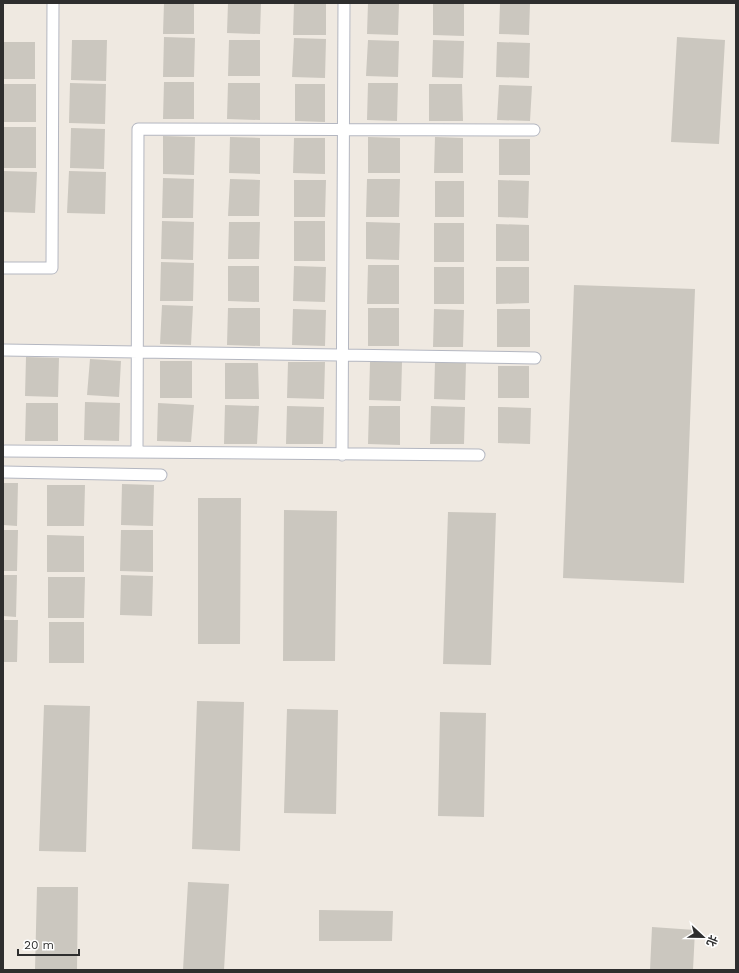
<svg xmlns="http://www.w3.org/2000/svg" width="739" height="973" font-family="'Work Sans','Noto Sans SC',sans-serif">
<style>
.building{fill:#cbc7bf}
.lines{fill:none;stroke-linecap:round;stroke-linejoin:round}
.lane-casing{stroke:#b4b7c1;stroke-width:13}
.lane{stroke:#fff;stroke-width:11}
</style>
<rect width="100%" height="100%" fill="#efe9e1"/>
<path class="building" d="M 164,3 L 194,3 L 194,34 L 163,34 Z
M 228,3 L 261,3 L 260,34 L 227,33 Z
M 294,3 L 326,3 L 326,35 L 293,35 Z
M 368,3 L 399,3 L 398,35 L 367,34 Z
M 433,3 L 464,3 L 464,36 L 433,35 Z
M 500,3 L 530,3 L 529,35 L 499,34 Z
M 164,37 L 195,38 L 194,77 L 163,77 Z
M 677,37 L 725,40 L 719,144 L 671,142 Z
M 294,38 L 326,39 L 325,78 L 292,77 Z
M 72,40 L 107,40 L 106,81 L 71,80 Z
M 229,40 L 260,40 L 260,76 L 228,76 Z
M 368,40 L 399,41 L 398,77 L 366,76 Z
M 433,40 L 464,41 L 463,78 L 432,77 Z
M 3,42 L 35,42 L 35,79 L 3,79 Z
M 497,42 L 530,43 L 529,78 L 496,77 Z
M 164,82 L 194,82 L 194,119 L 163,119 Z
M 70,83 L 106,84 L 105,124 L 69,123 Z
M 228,83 L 260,83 L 260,120 L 227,119 Z
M 368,83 L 398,83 L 397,121 L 367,120 Z
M 3,84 L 36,84 L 36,122 L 3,122 Z
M 295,84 L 325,84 L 325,122 L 295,121 Z
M 429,84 L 462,84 L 463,121 L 429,121 Z
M 499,85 L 532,86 L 530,121 L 497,120 Z
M 3,127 L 36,127 L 36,168 L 3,168 Z
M 71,128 L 105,129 L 104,169 L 70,168 Z
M 163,136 L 195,137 L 194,175 L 163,174 Z
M 230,137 L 260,138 L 260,174 L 229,173 Z
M 368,137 L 400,138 L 400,173 L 368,173 Z
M 435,137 L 463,138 L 463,173 L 434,173 Z
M 294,138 L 325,138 L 325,174 L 293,173 Z
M 499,139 L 530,139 L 530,175 L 499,175 Z
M 3,171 L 37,172 L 35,213 L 3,212 Z
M 69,171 L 106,172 L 105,214 L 67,213 Z
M 163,178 L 194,179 L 193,218 L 162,218 Z
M 230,179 L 260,180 L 259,216 L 228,216 Z
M 367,179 L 400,179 L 399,217 L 366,217 Z
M 294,180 L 326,180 L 325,217 L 294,217 Z
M 498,180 L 529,181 L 528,218 L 498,217 Z
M 435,181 L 464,181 L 464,217 L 435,217 Z
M 162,221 L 194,222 L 193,260 L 161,259 Z
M 294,221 L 325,221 L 325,261 L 294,261 Z
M 229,222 L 260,222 L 259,259 L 228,259 Z
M 366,222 L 400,223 L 399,260 L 366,259 Z
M 434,223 L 464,223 L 464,262 L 434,262 Z
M 496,224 L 529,225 L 529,261 L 496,261 Z
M 161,262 L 194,263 L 193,301 L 160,301 Z
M 368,265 L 399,265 L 399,304 L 367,304 Z
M 228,266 L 259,266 L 259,302 L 228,301 Z
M 294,266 L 326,267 L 325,302 L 293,301 Z
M 434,267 L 464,267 L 464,304 L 434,304 Z
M 496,267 L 529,267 L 529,303 L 496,304 Z
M 574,285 L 695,289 L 684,583 L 563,578 Z
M 162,305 L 193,306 L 191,345 L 160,344 Z
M 228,308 L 260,308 L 260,346 L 227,345 Z
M 368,308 L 399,308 L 399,346 L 368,346 Z
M 293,309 L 326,310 L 325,346 L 292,345 Z
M 434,309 L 464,310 L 463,347 L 433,347 Z
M 497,309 L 530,309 L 530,347 L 497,347 Z
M 26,357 L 59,358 L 58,397 L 25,396 Z
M 90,359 L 121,361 L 119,397 L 87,395 Z
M 160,361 L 192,361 L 192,398 L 160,398 Z
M 288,362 L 325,362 L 324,399 L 287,398 Z
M 370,362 L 402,362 L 401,401 L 369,400 Z
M 435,362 L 466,363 L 465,400 L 434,399 Z
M 225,363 L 258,363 L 259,399 L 225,399 Z
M 498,366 L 529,366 L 529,398 L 498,398 Z
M 85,402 L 120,403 L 119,441 L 84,440 Z
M 26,403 L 58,403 L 58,441 L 25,441 Z
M 158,403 L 194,405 L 191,442 L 157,441 Z
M 225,405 L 259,406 L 257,444 L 224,444 Z
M 287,406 L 324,407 L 323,444 L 286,444 Z
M 369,406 L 400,406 L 400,445 L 368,444 Z
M 431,406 L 465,407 L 464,444 L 430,444 Z
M 498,407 L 531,408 L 530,444 L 498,443 Z
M 3,483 L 18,483 L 17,526 L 3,525 Z
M 122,484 L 154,485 L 153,526 L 121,525 Z
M 47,485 L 85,485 L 84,526 L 47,526 Z
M 198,498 L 241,498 L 240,644 L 198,644 Z
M 284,510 L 337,511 L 335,661 L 283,661 Z
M 448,512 L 496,513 L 491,665 L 443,664 Z
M 3,530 L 18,530 L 17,571 L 3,571 Z
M 121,530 L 153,530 L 153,572 L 120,571 Z
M 47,535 L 84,536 L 84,572 L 47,572 Z
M 3,575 L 17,575 L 16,617 L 3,616 Z
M 121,575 L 153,576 L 152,616 L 120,615 Z
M 48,577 L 85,577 L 84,618 L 48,618 Z
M 3,620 L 18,620 L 17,662 L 3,662 Z
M 49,622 L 84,622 L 84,663 L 49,663 Z
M 197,701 L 244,702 L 240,851 L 192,849 Z
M 44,705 L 90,706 L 86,852 L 39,851 Z
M 287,709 L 338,710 L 336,814 L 284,813 Z
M 440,712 L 486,713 L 484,817 L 438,816 Z
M 188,882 L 229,884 L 224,970 L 183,970 Z
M 37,887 L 78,887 L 77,970 L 35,970 Z
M 319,910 L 393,911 L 392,941 L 319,941 Z
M 652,927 L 695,930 L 693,970 L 650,970 Z"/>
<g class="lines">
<g class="lane-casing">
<path id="lane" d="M 3,268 L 52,268 L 53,3
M 3,350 L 535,358
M 5,451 L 479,455
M 137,452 L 138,129 L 534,130
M 342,455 L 344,3
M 3,472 L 161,475"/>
</g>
<use href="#lane" class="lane"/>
</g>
<rect width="739" height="973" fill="none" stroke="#2e2e2e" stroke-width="8"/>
<g transform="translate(703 937) rotate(112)" stroke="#ffffff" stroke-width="3" paint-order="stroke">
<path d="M0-3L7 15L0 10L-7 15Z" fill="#2e2e2e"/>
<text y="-6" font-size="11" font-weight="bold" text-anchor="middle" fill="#2e2e2e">北</text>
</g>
<path d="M18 949v6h61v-6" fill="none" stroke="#2e2e2e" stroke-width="2"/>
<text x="24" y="949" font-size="12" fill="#2e2e2e" stroke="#ffffff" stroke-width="3" paint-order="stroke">20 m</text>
</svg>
